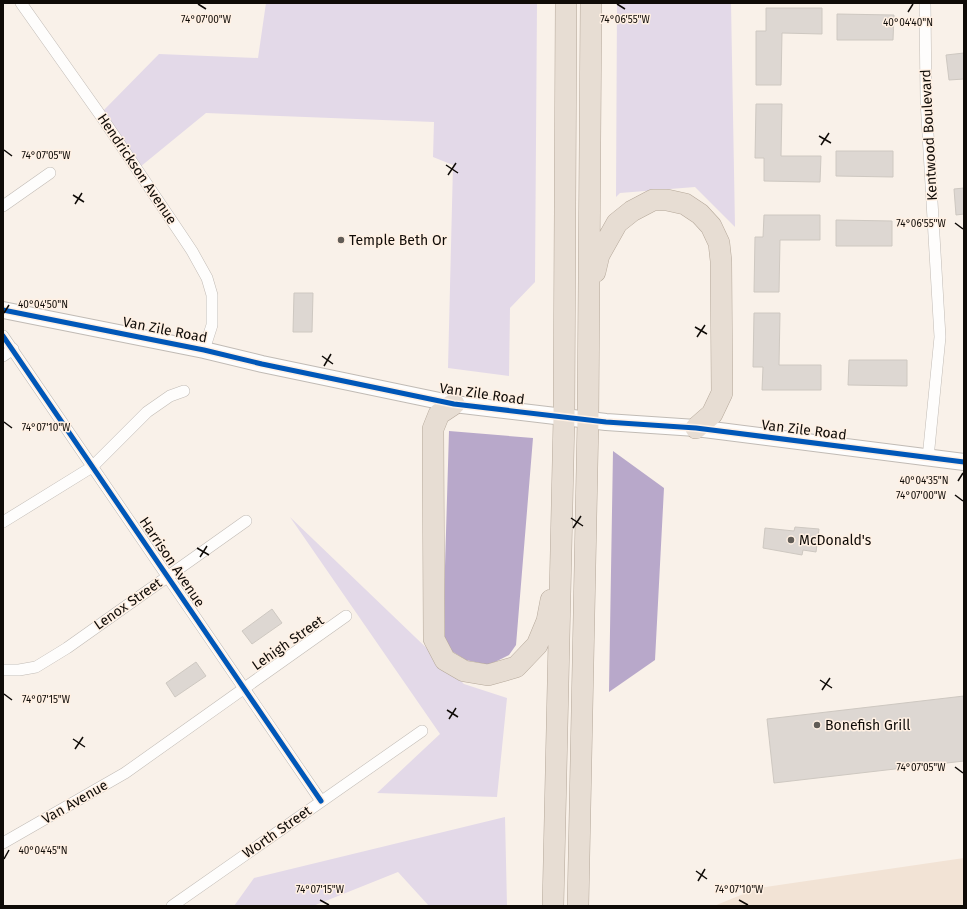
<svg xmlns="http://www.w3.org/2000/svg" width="967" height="909" font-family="'Fira Sans',sans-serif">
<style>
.built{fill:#f2e3d5}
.green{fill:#e3d9e8}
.water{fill:#b8a8ca}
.building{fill:#ddd7d2;stroke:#cec8c1}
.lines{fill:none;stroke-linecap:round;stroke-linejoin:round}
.street-casing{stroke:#c1bbb5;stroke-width:12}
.secondary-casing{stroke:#c1bbb5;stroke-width:18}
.highway-casing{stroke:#b5a89a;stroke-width:22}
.street{stroke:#fefdfc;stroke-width:11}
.secondary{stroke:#fefdfc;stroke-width:16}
.highway{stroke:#e7ddd3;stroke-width:21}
.cycleway-casing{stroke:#fff0e3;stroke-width:8}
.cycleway{stroke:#0057b8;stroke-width:5}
.ticks{fill:none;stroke:#0f0b07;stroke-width:1.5}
.poi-dot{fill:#615c56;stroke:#fff0e3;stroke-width:1.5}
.labels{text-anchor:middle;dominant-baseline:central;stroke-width:3;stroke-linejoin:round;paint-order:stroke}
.street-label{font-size:14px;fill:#0f0b07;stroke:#fff0e3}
.poi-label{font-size:14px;fill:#0f0b07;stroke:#fff0e3;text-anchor:start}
.ticks-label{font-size:10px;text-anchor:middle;fill:#0f0b07;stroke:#fff0e3;stroke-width:3;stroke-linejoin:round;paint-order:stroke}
</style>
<rect width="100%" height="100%" fill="#f9f1e9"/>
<path class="built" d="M 964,858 L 964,906 L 714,906 L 758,888 Z"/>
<path class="green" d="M 266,3 L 537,3 L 535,282 L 510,308 L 509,376 L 448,368 L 453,165 L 433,157 L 434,122 L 206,113 L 140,167 L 102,112 L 159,54 L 258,58 Z
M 617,3 L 731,3 L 735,227 L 695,187 L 620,193 L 616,197 Z
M 290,517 L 464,684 L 507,698 L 497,797 L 377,793 L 440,734 Z
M 505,817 L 507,906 L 429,906 L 398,872 L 313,906 L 234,906 L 254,878 Z"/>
<path class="water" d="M 449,431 L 533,438 L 516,645 L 509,655 L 489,665 L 466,660 L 450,650 L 443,634 Z
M 613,451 L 664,488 L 655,660 L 609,692 Z"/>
<path class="building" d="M 766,8 L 822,8 L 822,34 L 782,33 L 781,85 L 756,85 L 756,31 L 766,31 Z
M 837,14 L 894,15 L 893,40 L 837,40 Z
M 964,53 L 964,79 L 949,80 L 946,55 Z
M 756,104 L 782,104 L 781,156 L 821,156 L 820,182 L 764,181 L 764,158 L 755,158 Z
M 836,151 L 893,151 L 893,177 L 836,176 Z
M 964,188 L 964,214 L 956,215 L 954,189 Z
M 764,215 L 820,215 L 820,240 L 780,240 L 779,292 L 754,292 L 755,237 L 763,237 Z
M 836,220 L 892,221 L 892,246 L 836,246 Z
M 294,293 L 313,293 L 312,332 L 293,332 Z
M 754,313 L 780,313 L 779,365 L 821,365 L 821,390 L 762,390 L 763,367 L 753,367 Z
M 849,360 L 907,360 L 907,386 L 848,385 Z
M 795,527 L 819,529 L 816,552 L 803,550 L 802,555 L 763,548 L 765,528 L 794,531 Z
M 272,609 L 282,623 L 252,644 L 242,631 Z
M 196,662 L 206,676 L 175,697 L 166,683 Z
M 964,696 L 964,761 L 774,783 L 767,719 Z"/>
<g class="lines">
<g class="street-casing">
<path id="street" d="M 21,3 L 101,116 L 182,236 L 192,251 L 207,278 L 212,295 L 212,325 L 204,350
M 925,3 L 926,100 L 940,337 L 928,458
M 3,206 L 50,173
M 3,336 L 321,801
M 3,356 L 13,349
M 3,522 L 92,467 L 147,412 L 170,396 L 184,391
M 3,670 L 19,670 L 36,667 L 67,648 L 246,521
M 3,843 L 125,773 L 346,616
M 172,906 L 422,731"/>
</g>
<g class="secondary-casing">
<path id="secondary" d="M 3,310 L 204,350 L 262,364 L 454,404 L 606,422 L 696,428 L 964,462"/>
</g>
<g class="highway-casing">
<path id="highway" d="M 595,272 L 599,255 L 617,223 L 632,211 L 653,200 L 667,200 L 685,204 L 700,214 L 711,226 L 719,243 L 721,261 L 722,393 L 712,414 L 696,428
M 454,404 L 439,414 L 433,429 L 434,639 L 445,660 L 464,671 L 488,675 L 516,667 L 537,645 L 547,621 L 551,600
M 553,906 L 564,417 L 566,3
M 578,906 L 588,420 L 591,3"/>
</g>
<use href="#street" class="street"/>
<use href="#secondary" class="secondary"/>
<use href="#highway" class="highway"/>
<g class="cycleway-casing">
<path id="cycleway" d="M 3,310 L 204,350 L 262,364 L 454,404 L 606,422 L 696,428 L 964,462
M 3,336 L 321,801"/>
</g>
<use href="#cycleway" class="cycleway"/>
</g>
<path class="ticks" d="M 198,4 L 206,9M 617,4 L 625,9M 908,12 L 913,4M 819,136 L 831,143M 821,145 L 829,133M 4,150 L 12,156M 446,165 L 458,173M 448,175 L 456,163M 73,195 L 84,202M 75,204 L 82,193M 955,223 L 963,229M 4,313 L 9,305M 695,327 L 707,334M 697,337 L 705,325M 322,356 L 333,364M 324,366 L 331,354M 4,422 L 12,428M 958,481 L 963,473M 955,495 L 963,501M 571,518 L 583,526M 573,528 L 581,516M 197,548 L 209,555M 200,557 L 207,546M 820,680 L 832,688M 822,690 L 830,678M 4,694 L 12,700M 447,710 L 458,717M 449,719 L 456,708M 73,739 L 85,747M 75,749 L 83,737M 955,767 L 963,773M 4,859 L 9,850M 696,871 L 707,879M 698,881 L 705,869M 320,900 L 329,905M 739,900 L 748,905"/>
<g class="poi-dot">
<circle cx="341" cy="240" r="4"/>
<circle cx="791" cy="540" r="4"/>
<circle cx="817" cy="725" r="4"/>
</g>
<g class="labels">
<g class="street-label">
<text transform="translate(929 135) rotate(-93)">Kentwood Boulevard</text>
<text transform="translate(137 169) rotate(56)">Hendrickson Avenue</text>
<text transform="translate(165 330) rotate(11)">Van Zile Road</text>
<text transform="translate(482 394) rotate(8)">Van Zile Road</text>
<text transform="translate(804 430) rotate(7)">Van Zile Road</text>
<text transform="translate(172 562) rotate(56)">Harrison Avenue</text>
<text transform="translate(128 604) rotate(-35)">Lenox Street</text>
<text transform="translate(288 643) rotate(-35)">Lehigh Street</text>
<text transform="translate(75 802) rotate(-30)">Van Avenue</text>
<text transform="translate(277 832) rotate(-35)">Worth Street</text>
</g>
<g class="poi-label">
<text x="349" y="240">Temple Beth Or</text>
<text x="799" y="540">McDonald's</text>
<text x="825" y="725">Bonefish Grill</text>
</g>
</g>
<g class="ticks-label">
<text x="206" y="23">74°07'00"W</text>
<text x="625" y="23">74°06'55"W</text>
<text x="908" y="26">40°04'40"N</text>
<text x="46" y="159">74°07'05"W</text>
<text x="921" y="227">74°06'55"W</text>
<text x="43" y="308">40°04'50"N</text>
<text x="46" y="431">74°07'10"W</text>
<text x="924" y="484">40°04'35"N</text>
<text x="921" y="499">74°07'00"W</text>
<text x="46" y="703">74°07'15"W</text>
<text x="921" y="771">74°07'05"W</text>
<text x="43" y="854">40°04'45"N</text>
<text x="320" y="893">74°07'15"W</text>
<text x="739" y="893">74°07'10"W</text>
</g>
<rect width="967" height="909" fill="none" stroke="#0f0b07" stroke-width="8"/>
</svg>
